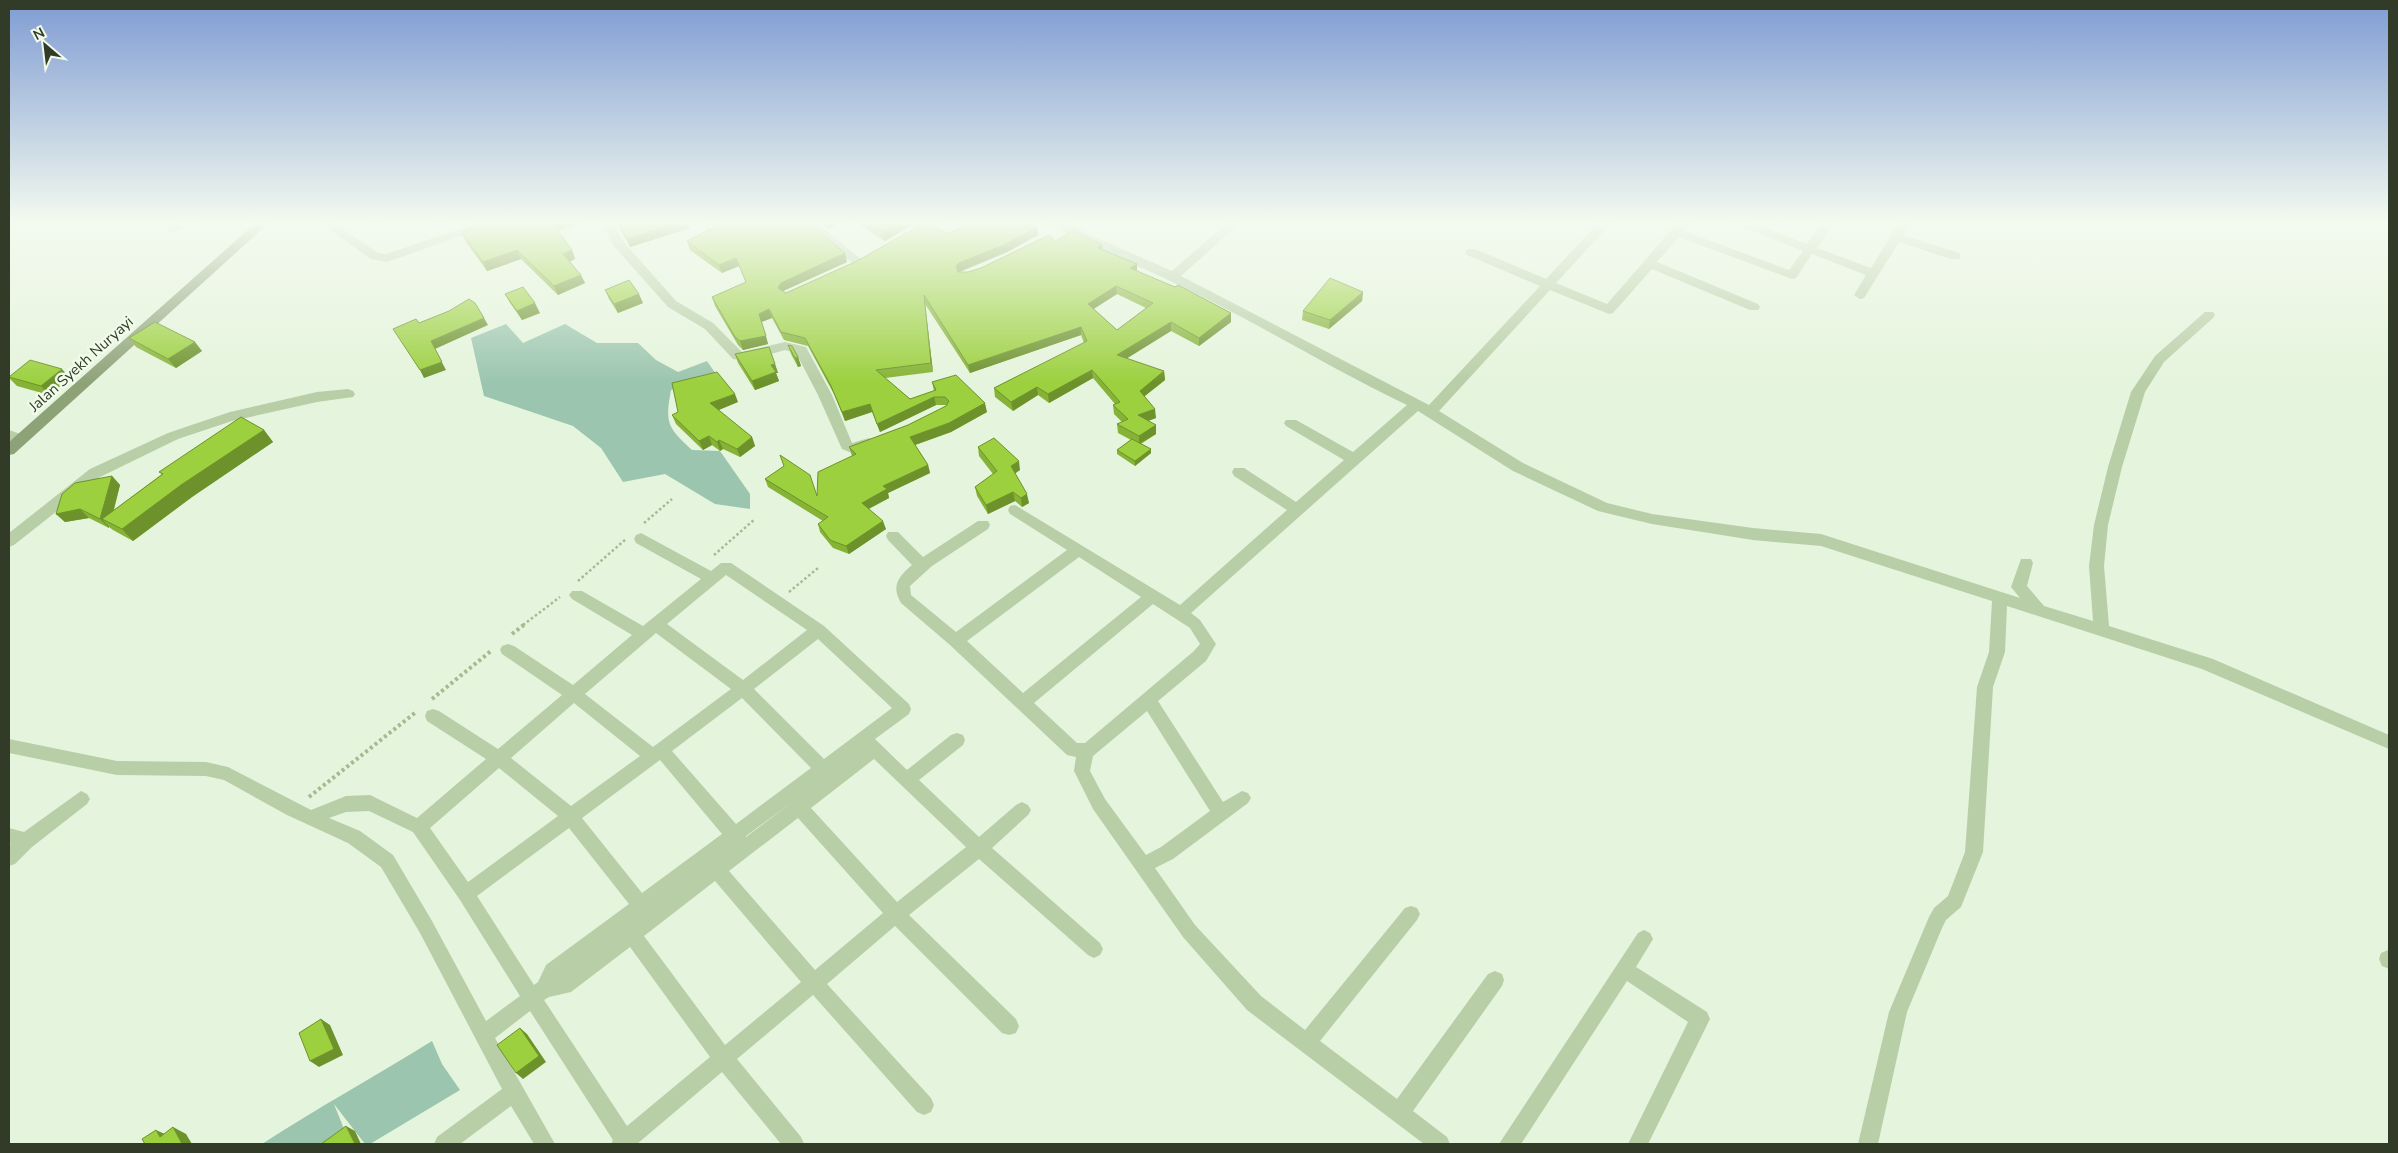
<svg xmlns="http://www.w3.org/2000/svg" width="2398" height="1153" font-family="'Nunito Sans',sans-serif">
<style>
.green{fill:#9bc5ae}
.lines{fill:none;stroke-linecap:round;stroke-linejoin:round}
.path-far1{stroke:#a4ba91;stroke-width:2.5;stroke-dasharray:2.5 2.5;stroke-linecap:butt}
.path{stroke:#a4ba91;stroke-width:4;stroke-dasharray:3 3;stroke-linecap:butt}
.street{fill:#b8cea7;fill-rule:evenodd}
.secondary{fill:#8ea278;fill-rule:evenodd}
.wall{fill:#86b336;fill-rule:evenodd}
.shaded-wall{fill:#6d922c}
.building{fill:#9cd03f;stroke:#6d922c;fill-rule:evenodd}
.labels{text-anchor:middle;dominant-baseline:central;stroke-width:5;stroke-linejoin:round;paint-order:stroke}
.street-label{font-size:15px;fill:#323a28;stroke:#f0fbea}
</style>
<rect width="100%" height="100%" fill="#e5f4dc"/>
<path class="green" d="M 506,324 L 523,343 L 565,324 L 597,343 L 638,343 L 656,360 L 678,372 L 707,361 L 718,377 L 671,390 C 665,423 667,427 692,450 L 720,451 L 750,494 L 750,509 L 715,504 L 665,474 L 623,482 L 601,448 L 573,426 L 484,396 L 471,338 Z
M 432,1041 L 442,1064 L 460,1090 L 370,1144 L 365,1144 L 334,1104 L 346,1134 L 332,1144 L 262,1144 C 317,1108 376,1076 432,1041 Z"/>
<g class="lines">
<path class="path-far1" d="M 693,221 L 713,231
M 644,523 L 672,499
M 714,555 L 755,519
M 578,581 L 626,539
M 789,592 L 818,568
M 523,625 L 560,597"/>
<path class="path" d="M 512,634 L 525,624
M 432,699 L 491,651
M 309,797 L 416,712"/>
<path class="street" d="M 186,221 L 206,221 L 172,233 L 166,229 L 168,226 Z
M 317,221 L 332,221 L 378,253 L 386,254 L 484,221 L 503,221 L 387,262 L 371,259 Z
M 600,221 L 612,221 L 622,240 L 676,301 L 713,323 L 742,352 L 785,342 L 806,347 L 832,395 L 852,443 L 869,438 L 876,443 L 874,446 L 852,453 L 842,449 L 818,395 L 796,353 L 785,350 L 746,361 L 733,359 L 705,329 L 668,307 L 613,245 Z
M 800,221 L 814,221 L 865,262 L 863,265 L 855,265 Z
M 924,221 L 939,221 L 917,237 L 909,237 L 909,231 Z
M 1050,221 L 1065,221 L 1088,234 L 1172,271 L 1229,221 L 1242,221 L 1181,276 L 1429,405 L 1540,286 L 1467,255 L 1465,252 L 1467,249 L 1475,249 L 1546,279 L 1600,221 L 1613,221 L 1556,283 L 1607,304 L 1679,221 L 1692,221 L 1684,231 L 1789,270 L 1803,251 L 1729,221 L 1747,221 L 1807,244 L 1823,221 L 1835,221 L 1817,248 L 1871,268 L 1900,221 L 1912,221 L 1903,235 L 1959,253 L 1961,256 L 1959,259 L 1951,259 L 1899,242 L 1864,298 L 1860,299 L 1854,295 L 1866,275 L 1812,254 L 1796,278 L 1792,279 L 1679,237 L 1657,262 L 1758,304 L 1760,307 L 1758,310 L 1750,310 L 1652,269 L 1613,313 L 1609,314 L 1550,290 L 1439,411 L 1523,463 L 1607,503 L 1652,514 L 1753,528 L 1821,534 L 2020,598 L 2011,587 L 2021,559 L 2031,559 L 2033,563 L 2027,586 L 2044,606 L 2093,621 L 2089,566 L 2094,525 L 2108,467 L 2131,392 L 2155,356 L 2205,312 L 2213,312 L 2215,315 L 2213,318 L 2164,362 L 2145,392 L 2122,467 L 2108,525 L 2104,566 L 2109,626 L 2213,659 L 2389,735 L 2389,749 L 2202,669 L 2007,606 L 2005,652 L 1993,687 L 1983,852 L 1961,907 L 1946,920 L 1942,928 L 1907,1012 L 1878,1144 L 1858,1144 L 1889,1012 L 1929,917 L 1934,908 L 1948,896 L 1965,852 L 1977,687 L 1989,652 L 1992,601 L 1821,546 L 1753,540 L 1652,524 L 1598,511 L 1513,471 L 1418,411 L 1191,613 L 1200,620 L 1216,644 L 1206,661 L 1158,701 L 1223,802 L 1242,791 L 1248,793 L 1251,798 L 1248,803 L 1173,859 L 1155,868 L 1195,925 L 1261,996 L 1305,1030 L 1405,908 L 1411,906 L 1417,908 L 1420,914 L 1417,920 L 1320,1041 L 1397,1099 L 1488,974 L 1495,971 L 1502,974 L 1504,980 L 1502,986 L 1413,1111 L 1447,1137 L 1450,1144 L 1424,1144 L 1247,1010 L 1183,937 L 1093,809 L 1074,771 L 1076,757 L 1067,755 L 950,645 L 901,603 C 891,586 898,577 912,565 L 888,540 L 886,536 L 888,532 L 898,532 L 923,557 L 978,521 L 988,521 L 990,525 L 988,529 L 932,566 L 910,586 L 911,595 L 956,632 L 1067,550 L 1010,514 L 1008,510 L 1010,506 L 1015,505 L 1180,605 L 1287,510 L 1234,476 L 1232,472 L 1234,468 L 1244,468 L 1296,502 L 1344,460 L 1286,426 L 1284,423 L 1286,420 L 1296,420 L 1353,452 L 1407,405 C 1324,365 1246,316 1162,277 C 1136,264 1067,240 1050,221 ZM 1079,557 L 1141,597 L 1023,693 L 967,641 ZM 1153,604 L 1190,628 L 1200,644 L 1194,651 L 1085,743 L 1077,743 L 1034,703 ZM 1147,711 L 1210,811 L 1161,847 L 1146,855 L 1105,799 L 1090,771 L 1093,756 Z
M 348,389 L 353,391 L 355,394 L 353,397 L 317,402 L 232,421 L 178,439 L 100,477 L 14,545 L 9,547 L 9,533 L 90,469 L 168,433 L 230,412 L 317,392 Z
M 9,430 L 26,436 L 28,439 L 26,442 L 21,444 L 9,440 Z
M 641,533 L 711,571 L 721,563 L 731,563 L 824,626 L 909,704 L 911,709 L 909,714 L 875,739 L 907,770 L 951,735 L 957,733 L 963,735 L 965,740 L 963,745 L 919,780 L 979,837 L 1016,805 L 1022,802 L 1028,805 L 1031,810 L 1028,815 L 992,848 L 1100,943 L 1103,949 L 1100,955 L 1094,958 L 1088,955 L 979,859 L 909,915 L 1016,1019 L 1019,1026 L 1016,1033 L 1009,1035 L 1002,1033 L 895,926 L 827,984 L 931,1098 L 934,1105 L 931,1112 L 924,1115 L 917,1112 L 813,995 L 737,1059 L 801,1137 L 804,1144 L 781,1144 L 722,1072 L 637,1144 L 611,1144 L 613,1140 L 530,1011 L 495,1038 L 555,1144 L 534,1144 L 511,1106 L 460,1144 L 434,1144 L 437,1137 L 502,1089 L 420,933 L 381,867 L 348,843 L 287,815 L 224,780 L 206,776 L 117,775 L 9,753 L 9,739 L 117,761 L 206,762 L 228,767 L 311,810 L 346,796 L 370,795 L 417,818 L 486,759 L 427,721 L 425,716 L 427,711 L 433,709 L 439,711 L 498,749 L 562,695 L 502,654 L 500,650 L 502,646 L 508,644 L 514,646 L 573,685 L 632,635 L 572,599 L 569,595 L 572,591 L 582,591 L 643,626 L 701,579 L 636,543 L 634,539 L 636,535 ZM 726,575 L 807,630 L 743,680 L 667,624 ZM 656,633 L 731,689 L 653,747 L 585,694 ZM 818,639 L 892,708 L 824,759 L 754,689 ZM 742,698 L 811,768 L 736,824 L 672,751 ZM 574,703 L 640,756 L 571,806 L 511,758 ZM 874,759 L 966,847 L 897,902 L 811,808 ZM 660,760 L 722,834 L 642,893 L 582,818 ZM 499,768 L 558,816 L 468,882 L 430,828 ZM 791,803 L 746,837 L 746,836 ZM 369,811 L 413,832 L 460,900 L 520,996 L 486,1021 L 432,921 L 393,855 L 360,831 L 329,818 L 346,812 ZM 798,818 L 883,913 L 815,970 L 729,871 ZM 569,828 L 629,904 L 546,965 L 538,982 L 534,985 L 477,896 ZM 715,881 L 801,982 L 725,1045 L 644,936 ZM 630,947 L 710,1057 L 627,1126 L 544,1000 L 549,997 L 571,992 Z
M 81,791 L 87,794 L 90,799 L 87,804 L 32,847 L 15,864 L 9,866 L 9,846 L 11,844 L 9,844 L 9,828 L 24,832 Z
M 1644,930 L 1650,933 L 1653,939 L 1636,967 L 1707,1012 L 1710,1019 L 1648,1144 L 1628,1144 L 1688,1022 L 1627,981 L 1521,1144 L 1499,1144 L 1638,933 Z
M 2388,950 L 2389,951 L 2389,969 L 2382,966 L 2379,959 L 2381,953 Z"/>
<path class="secondary" d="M 258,221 L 271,221 L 14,454 L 9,455 L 9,442 Z"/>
</g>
<path class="wall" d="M 367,221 L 380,221 L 375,225 Z
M 616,221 L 688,221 L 690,228 L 630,247 Z
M 724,221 L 806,221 L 847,262 L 783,291 L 786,293 L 947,234 L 1037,227 L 1038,235 L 1007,252 L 960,272 L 968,272 L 981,268 L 1056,241 L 1102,250 L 1137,271 L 1231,313 L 1231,322 L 1199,346 L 1171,331 L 1126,358 L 1164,371 L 1165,380 L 1144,396 L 1156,418 L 1148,421 L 1156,434 L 1141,444 L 1151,453 L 1135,466 L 1117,454 L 1117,450 L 1131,440 L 1118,433 L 1117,424 L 1122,422 L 1114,414 L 1113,405 L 1115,404 L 1093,378 L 1049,403 L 1038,395 L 1013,411 L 995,397 L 994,388 L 1084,343 L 1081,335 L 970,373 L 925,304 L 933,372 L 885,378 L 910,399 L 934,391 L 932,382 L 987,412 L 951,432 L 915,445 L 928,465 L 930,473 L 888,493 L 889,498 L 869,509 L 886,529 L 849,554 L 833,548 L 820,532 L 818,524 L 823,521 L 768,487 L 765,479 L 817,496 L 852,456 L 849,447 L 908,425 L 946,406 L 947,405 L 936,405 L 880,432 L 872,412 L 845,421 L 834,394 L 808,346 L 784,340 L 772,318 L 761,322 L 768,344 L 743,350 L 738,345 L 715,306 L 712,297 L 746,283 L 739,266 L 722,273 L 690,250 L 687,241 L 725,223 ZM 1117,294 L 1146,308 L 1117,330 L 1094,309 Z
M 817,221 L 845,221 L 828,229 Z
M 857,221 L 918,221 L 885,241 L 858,224 Z
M 580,223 L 558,231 L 572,250 L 575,259 L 570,261 L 585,283 L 558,295 L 521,259 L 487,271 L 466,242 L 462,233 Z
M 605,290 L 643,303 L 618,313 L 609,299 Z
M 1363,292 L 1362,301 L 1329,329 L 1302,320 L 1303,311 Z
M 505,294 L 540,313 L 522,320 L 510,303 Z
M 129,338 L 202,351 L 176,368 L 136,347 Z
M 788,345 L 798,357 L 801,366 L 798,367 L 791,354 Z
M 769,347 L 778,373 L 776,373 L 779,381 L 755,390 L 738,363 L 735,354 Z
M 9,378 L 70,378 L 49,395 L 17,386 Z
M 738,402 L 718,410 L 752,437 L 755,446 L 740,457 L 723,449 L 720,451 L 712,445 L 703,450 L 676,424 L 672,415 Z
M 264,430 L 273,442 L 192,497 L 133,541 L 113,530 L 109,527 L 109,528 L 89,518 L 65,522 L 56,514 L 112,476 L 120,485 L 114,510 L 162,474 L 159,472 Z
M 978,447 L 1020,470 L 1015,473 L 1029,503 L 1022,507 L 1015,501 L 988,514 L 977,496 L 975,487 L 993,474 L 979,456 Z"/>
<path class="shaded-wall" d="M 374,221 L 380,221 L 375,225 Z
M 434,221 L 444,221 L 436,225 Z
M 557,221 L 579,221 L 580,223 L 556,231 L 552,223 Z
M 683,221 L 688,221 L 690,228 L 630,247 L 627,239 Z
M 826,221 L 845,221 L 828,229 Z
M 902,221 L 918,221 L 885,241 L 883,232 Z
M 1037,227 L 1038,235 L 1007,252 L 960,271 L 957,275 L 956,266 L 959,263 Z
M 1102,245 L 1103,253 L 1098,248 Z
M 517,250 L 521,259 L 487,271 L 483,262 Z
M 572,250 L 575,259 L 567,263 L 563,254 Z
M 845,253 L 847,262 L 783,291 L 778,288 L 781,283 Z
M 736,258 L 739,266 L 722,273 L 719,265 Z
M 1137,264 L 1137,273 L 1130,268 Z
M 581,275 L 585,283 L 558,295 L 554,286 Z
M 1116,286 L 1117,294 L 1088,312 L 1088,304 Z
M 1363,292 L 1362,301 L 1329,329 L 1330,320 Z
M 639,294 L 643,303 L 618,313 L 614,304 Z
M 924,295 L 925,304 L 933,372 L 931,363 Z
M 535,303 L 540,313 L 522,320 L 517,311 Z
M 769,309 L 772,318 L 761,322 L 759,314 Z
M 1231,313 L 1231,322 L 1199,346 L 1199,338 Z
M 484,318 L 488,325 L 435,349 L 446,370 L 424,378 L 420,370 L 431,341 Z
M 1171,322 L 1171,331 L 1118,364 L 1117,355 Z
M 1081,327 L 1081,335 L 970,373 L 968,365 Z
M 766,336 L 768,344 L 743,350 L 740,341 Z
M 195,342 L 202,351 L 176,368 L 168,359 Z
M 798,357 L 801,366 L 798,367 L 795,358 Z
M 775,364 L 778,373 L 776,373 L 779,381 L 755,390 L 752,381 L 771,365 Z
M 62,369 L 70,378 L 49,395 L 41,386 Z
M 1092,370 L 1093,378 L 1049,403 L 1048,394 Z
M 1164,371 L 1165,380 L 1140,400 L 1140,391 Z
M 1037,387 L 1038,395 L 1013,411 L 1011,402 Z
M 735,394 L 738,402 L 714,412 L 710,403 Z
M 934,397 L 936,405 L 880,432 L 877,424 Z
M 985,403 L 987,412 L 951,432 L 912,446 L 910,437 Z
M 870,404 L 872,412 L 845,421 L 842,412 Z
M 1155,409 L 1156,418 L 1139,424 L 1138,415 Z
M 1156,425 L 1156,434 L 1139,444 L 1139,436 Z
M 264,430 L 273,442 L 192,497 L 133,541 L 122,529 L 181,485 Z
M 709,436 L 712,445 L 703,450 L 699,441 Z
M 752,437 L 755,446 L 740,457 L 737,449 Z
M 719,440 L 723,449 L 720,451 L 717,442 Z
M 1151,449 L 1151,453 L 1135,466 L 1135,461 Z
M 1019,461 L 1020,470 L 1013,475 L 1011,466 Z
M 928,465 L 930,473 L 888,493 L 889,498 L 864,511 L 862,503 L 883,486 Z
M 112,476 L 120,485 L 110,523 L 102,519 L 109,527 L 109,528 L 100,519 Z
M 1013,492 L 1015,501 L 988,514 L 986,505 Z
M 1027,494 L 1029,503 L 1022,507 L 1021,498 Z
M 80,509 L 89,518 L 65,522 L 56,514 Z
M 883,521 L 886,529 L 849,554 L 846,546 Z
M 321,1019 L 330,1025 L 343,1055 L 319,1067 L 310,1061 Z
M 520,1028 L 527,1034 L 546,1062 L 523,1079 L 516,1073 Z
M 346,1126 L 355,1131 L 361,1144 L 355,1144 Z
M 173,1127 L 186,1134 L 192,1144 L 182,1144 Z
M 156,1130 L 169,1136 L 160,1137 Z"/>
<path class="building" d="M 479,221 L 557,221 L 552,223 L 572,250 L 563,254 L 581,275 L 554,286 L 517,250 L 483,262 L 462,233 Z
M 617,221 L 683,221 L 627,239 Z
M 725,221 L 806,221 L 845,253 L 781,283 L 778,288 L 786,293 L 857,261 L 926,222 L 947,234 L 974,221 L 1030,221 L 1037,227 L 1006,244 L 959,263 L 956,266 L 958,272 L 968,272 L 981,268 L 1049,235 L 1056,241 L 1073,230 L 1102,245 L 1098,248 L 1137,264 L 1130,268 L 1175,287 L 1178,285 L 1231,313 L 1199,338 L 1171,322 L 1117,355 L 1164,371 L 1140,391 L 1155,409 L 1138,415 L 1156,425 L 1139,436 L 1117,424 L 1128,419 L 1113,405 L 1120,402 L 1092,370 L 1048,394 L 1037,387 L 1011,402 L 994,388 L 1087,341 L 1081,327 L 968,365 L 924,295 L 931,363 L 876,370 L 910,399 L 936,390 L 932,382 L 956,375 L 985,403 L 949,423 L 910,437 L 928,465 L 883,486 L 887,489 L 862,503 L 883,521 L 846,546 L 830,540 L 818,524 L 828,517 L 765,479 L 784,466 L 780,455 L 810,475 L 817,496 L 818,472 L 856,454 L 849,447 L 908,425 L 946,406 L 949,401 L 945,397 L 934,397 L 877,424 L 870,404 L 842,412 L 831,386 L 805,338 L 781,332 L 769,309 L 759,314 L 766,336 L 740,341 L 735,337 L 712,297 L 746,282 L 736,258 L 719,265 L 687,241 L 725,222 ZM 1116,286 L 1153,303 L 1117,330 L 1088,304 Z
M 866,221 L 902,221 L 883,232 Z
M 1330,278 L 1363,292 L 1330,320 L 1303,311 Z
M 629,280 L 639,294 L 614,304 L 605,290 Z
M 523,287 L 535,303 L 517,311 L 505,294 Z
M 469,299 L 475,303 L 484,318 L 431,341 L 442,362 L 420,370 L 393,329 L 416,319 L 419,323 L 449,311 Z
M 155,322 L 195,342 L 168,359 L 129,338 Z
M 788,345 L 792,346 L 798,357 L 795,358 Z
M 769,347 L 775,364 L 771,365 L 776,372 L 752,381 L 735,354 Z
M 30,360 L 62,369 L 41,386 L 9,377 Z
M 717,372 L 735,394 L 710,403 L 752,437 L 737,449 L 719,440 L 717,442 L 709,436 L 699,441 L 672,415 L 678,412 L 672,383 Z
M 241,417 L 264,430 L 181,485 L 122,529 L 102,519 L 163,474 L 159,472 Z
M 994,438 L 1019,461 L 1011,466 L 1027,494 L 1021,498 L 1013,492 L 986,505 L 975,487 L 997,471 L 978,447 Z
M 1132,439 L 1151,449 L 1135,461 L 1117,450 Z
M 112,476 L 100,519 L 80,509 L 56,514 L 62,494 L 75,483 Z
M 321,1019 L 334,1049 L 310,1061 L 299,1033 Z
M 520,1028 L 539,1056 L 516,1073 L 497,1045 Z
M 346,1126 L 355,1144 L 321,1144 Z
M 173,1127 L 182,1144 L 145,1144 L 142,1139 L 156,1130 L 160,1137 Z"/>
<linearGradient id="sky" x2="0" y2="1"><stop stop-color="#7f9cd3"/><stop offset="0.58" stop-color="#f3faef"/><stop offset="1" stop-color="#f3faef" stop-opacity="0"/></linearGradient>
<rect width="2398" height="383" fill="url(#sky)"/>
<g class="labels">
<g class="street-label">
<text transform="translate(81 364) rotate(-42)">Jalan Syekh Nuryayi</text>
</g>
</g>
<rect width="2398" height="1153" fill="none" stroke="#323a28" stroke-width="20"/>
<g transform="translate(45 45) rotate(332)" stroke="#f0fbea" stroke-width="4" paint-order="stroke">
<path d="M0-4L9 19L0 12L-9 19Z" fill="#323a28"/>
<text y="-8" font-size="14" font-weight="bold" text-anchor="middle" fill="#323a28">N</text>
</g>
</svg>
